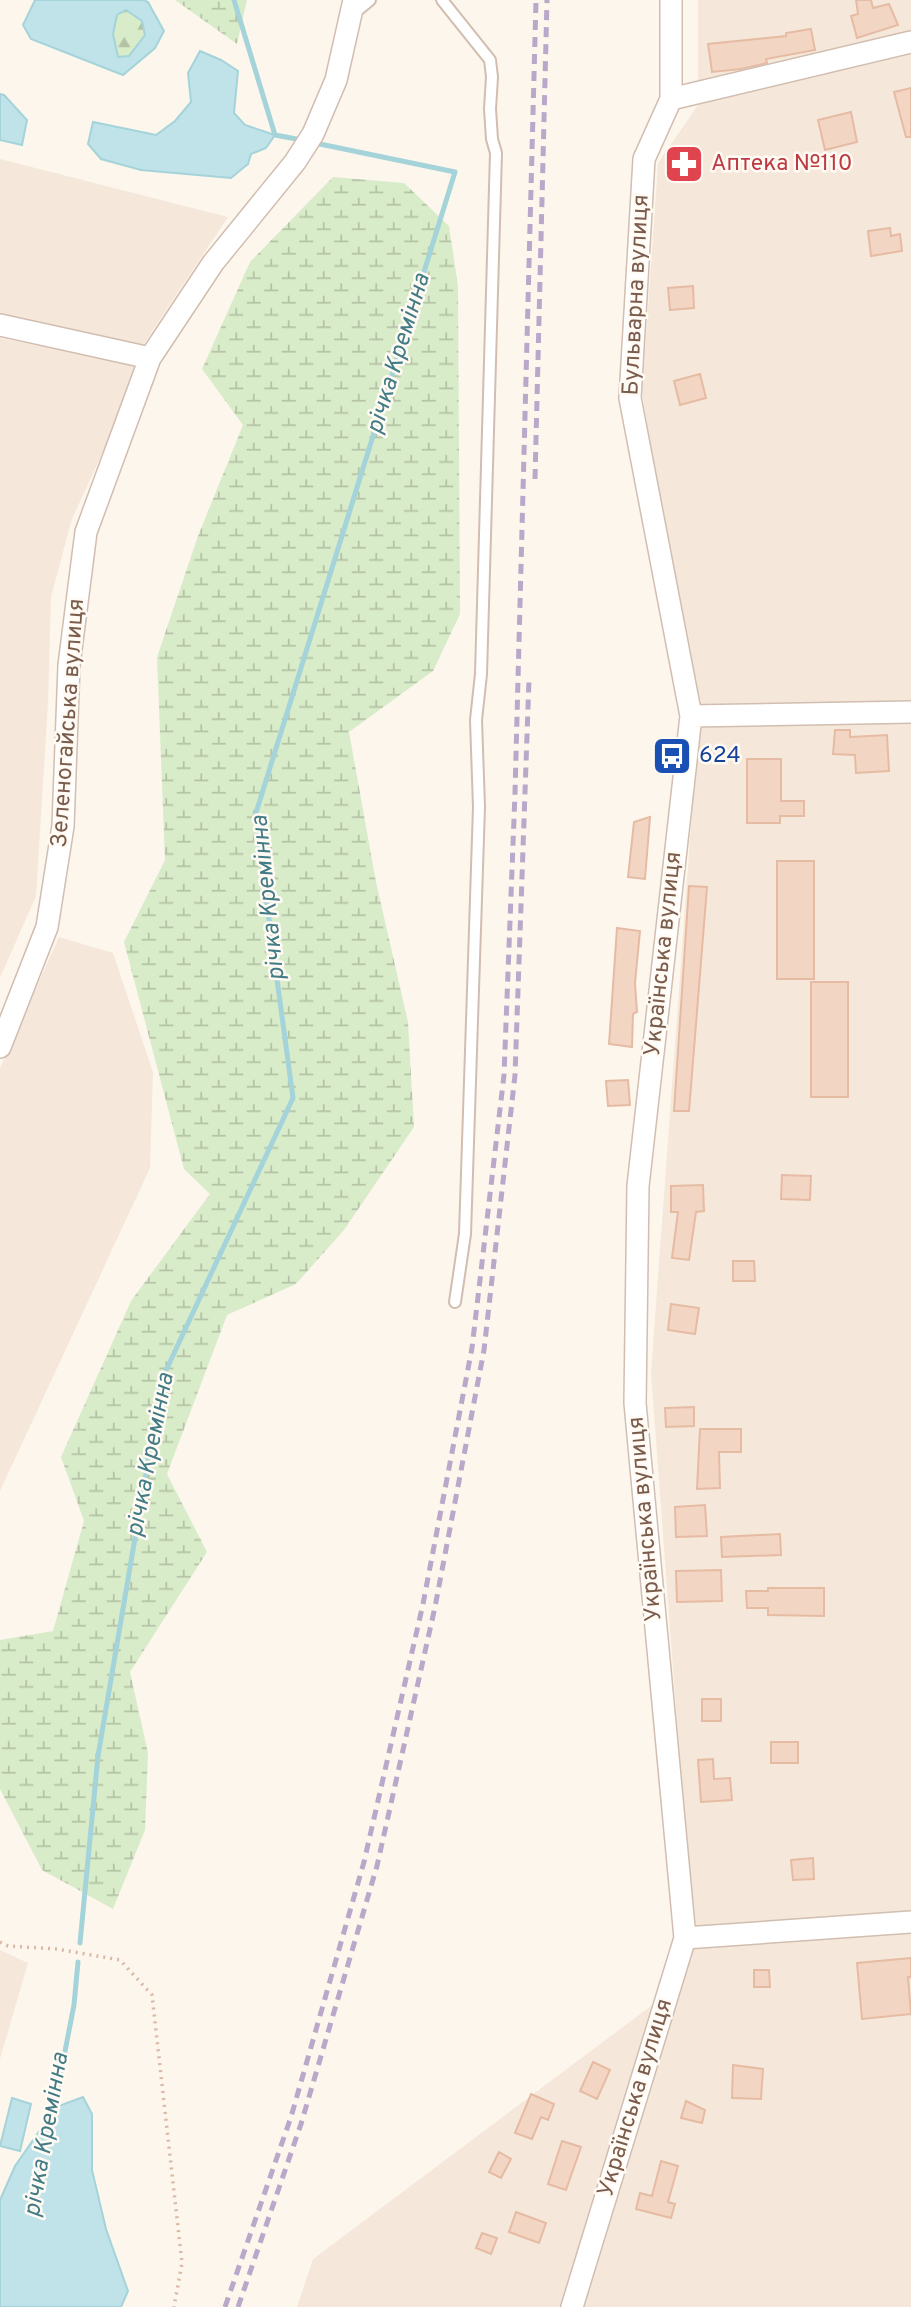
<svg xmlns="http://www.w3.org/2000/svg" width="911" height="2307" font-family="Overpass,sans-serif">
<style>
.residential{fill:#f5e8da}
.forest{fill:url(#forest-firs)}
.wetland{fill:url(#wetland-marsh)}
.water{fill:#bfe3e8;stroke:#a5d3da;stroke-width:2;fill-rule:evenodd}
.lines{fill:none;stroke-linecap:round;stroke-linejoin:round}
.stream{stroke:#a5d3da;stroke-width:5}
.building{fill:#f3d5c3;stroke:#e6bba3;stroke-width:2}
.lane-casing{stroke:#d1beb0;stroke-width:14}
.street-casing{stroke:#d1beb0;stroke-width:24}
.path{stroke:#d9b8a5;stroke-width:3.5;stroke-dasharray:2 5;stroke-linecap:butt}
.lane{stroke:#fff;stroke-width:10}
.street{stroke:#fff;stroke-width:21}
.rail{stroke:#b9a8c9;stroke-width:5;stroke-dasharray:10 7;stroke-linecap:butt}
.labels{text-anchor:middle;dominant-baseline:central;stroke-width:5;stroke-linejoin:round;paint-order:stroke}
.health-label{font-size:23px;fill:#be3a42;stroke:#fffaf3;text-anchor:start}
.street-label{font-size:23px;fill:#7a5c4d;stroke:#fffaf3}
.transit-label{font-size:23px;fill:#164399;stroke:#fffaf3;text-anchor:start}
.water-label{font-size:24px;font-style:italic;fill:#437c86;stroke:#fffaf3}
</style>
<defs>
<pattern id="forest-firs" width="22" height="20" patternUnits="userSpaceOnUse" patternTransform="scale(1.75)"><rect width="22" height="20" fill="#d8ecc9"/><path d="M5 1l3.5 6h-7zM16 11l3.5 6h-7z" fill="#b4c2a5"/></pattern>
<pattern id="wetland-marsh" width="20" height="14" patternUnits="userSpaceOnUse" patternTransform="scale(1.75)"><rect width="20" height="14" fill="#d8ecc9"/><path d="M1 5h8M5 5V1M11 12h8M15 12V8" fill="none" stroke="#b4c2a5"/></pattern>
</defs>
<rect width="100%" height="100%" fill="#fdf6ec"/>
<path class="residential" d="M 698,0 L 911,0 L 911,2307 L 297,2307 L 313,2259 L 659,2000 L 691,1911 L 651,1373 L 698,729 L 642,393 L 658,163 L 698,105 Z
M 0,159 L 228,217 L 141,348 L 0,313 Z
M 0,338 L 142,367 L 72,519 L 51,597 L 48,703 L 36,896 L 0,978 Z
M 59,937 L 113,953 L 153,1072 L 150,1168 L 0,1491 L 0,1068 Z
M 0,1950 L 28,1963 L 0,2059 Z"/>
<path class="forest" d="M 126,10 L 142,21 L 145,36 L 129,56 L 117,57 L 113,34 L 117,14 Z"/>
<path class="wetland" d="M 175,0 L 247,0 L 237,44 Z
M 333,177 L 404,183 L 449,226 L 458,286 L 460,614 L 433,671 L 349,732 L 376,882 L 408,1022 L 414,1127 L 344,1230 L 296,1284 L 227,1315 L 167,1474 L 207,1552 L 130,1672 L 148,1753 L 145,1830 L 113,1909 L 42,1870 L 0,1789 L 0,1640 L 53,1631 L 84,1521 L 61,1457 L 131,1301 L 210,1194 L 184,1169 L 124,942 L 165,860 L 157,657 L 198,536 L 243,425 L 202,369 L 250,262 Z"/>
<path class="water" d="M 35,0 L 143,0 L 148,2 L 164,31 L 155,48 L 123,75 L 31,39 L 23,25 ZM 126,10 L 142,21 L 145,35 L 129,56 L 118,57 L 113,34 L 117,15 Z
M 200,51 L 221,60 L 238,71 L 234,113 L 245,125 L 275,135 L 266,148 L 251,154 L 248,164 L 231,178 L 141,170 L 101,159 L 88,144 L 93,122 L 156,135 L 175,121 L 191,102 L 188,73 Z
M 0,94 L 4,95 L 27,120 L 22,145 L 0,140 Z
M 83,2097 L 92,2114 L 92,2170 L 106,2229 L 128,2291 L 121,2307 L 0,2307 L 0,2200 L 15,2166 L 56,2107 Z
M 12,2098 L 31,2104 L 20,2151 L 0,2146 Z"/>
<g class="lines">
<path class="stream" d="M 234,0 L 275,135 L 302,140
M 80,1943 L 98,1756 L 162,1379 L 293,1098 L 255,816 L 455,172 L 315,143
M 52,2118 L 74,2005 L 78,1962"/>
</g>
<path class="building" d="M 856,0 L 871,0 L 873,8 L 889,4 L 898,25 L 857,38 L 851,16 L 858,14 Z
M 811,29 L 815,50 L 766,59 L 767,63 L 741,69 L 712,72 L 708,44 L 786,36 L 786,33 Z
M 911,88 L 911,137 L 906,137 L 894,92 Z
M 851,112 L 857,142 L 825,150 L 818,120 Z
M 890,228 L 891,236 L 900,234 L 902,251 L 871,256 L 868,231 Z
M 693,286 L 694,308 L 670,310 L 668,288 Z
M 700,374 L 706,398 L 680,405 L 674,381 Z
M 835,730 L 850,730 L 850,737 L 887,735 L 889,771 L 856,773 L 855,755 L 833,754 Z
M 747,759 L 781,759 L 781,801 L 804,801 L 804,816 L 780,816 L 780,823 L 747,823 Z
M 650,817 L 645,879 L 628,877 L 634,822 Z
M 777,861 L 814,861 L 814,979 L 777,979 Z
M 689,886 L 707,887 L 689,1111 L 674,1111 Z
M 617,928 L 640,931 L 635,983 L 637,1012 L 633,1014 L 632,1047 L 609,1044 Z
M 811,982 L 848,982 L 848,1097 L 811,1097 Z
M 628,1080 L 630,1105 L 608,1106 L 606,1081 Z
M 782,1175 L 811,1176 L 810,1200 L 781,1199 Z
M 703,1185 L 704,1211 L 696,1212 L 689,1260 L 672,1258 L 678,1212 L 671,1212 L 671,1186 Z
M 733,1261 L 754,1261 L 755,1281 L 733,1281 Z
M 671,1304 L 699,1308 L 695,1334 L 668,1330 Z
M 694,1407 L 694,1426 L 666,1427 L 665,1408 Z
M 700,1429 L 741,1429 L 741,1452 L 719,1452 L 720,1488 L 697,1489 Z
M 705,1505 L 707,1536 L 676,1537 L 675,1507 Z
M 780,1534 L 781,1555 L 722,1557 L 721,1537 Z
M 721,1570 L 722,1601 L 677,1602 L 676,1571 Z
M 768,1588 L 824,1588 L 824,1616 L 768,1615 L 768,1608 L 747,1608 L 746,1591 L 768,1591 Z
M 702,1699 L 721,1699 L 721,1721 L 702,1721 Z
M 771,1742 L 798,1742 L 798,1763 L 771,1763 Z
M 713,1759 L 714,1779 L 730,1778 L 732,1800 L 701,1802 L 698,1760 Z
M 813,1858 L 814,1879 L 793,1880 L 791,1860 Z
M 911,1958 L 911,1977 L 908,1977 L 911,2014 L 862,2019 L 857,1963 Z
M 754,1970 L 769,1970 L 770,1987 L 754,1987 Z
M 593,2062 L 610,2070 L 597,2099 L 580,2091 Z
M 733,2065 L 763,2069 L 761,2099 L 732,2098 Z
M 531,2094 L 554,2104 L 548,2120 L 541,2117 L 532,2139 L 515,2133 Z
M 686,2101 L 705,2110 L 702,2123 L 681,2118 Z
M 562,2141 L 581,2147 L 566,2190 L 548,2184 Z
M 499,2152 L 511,2159 L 501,2178 L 489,2172 Z
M 661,2161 L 678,2166 L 668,2202 L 675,2204 L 671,2218 L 636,2209 L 640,2193 L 652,2196 Z
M 516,2212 L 546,2223 L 539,2243 L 509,2232 Z
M 482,2233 L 497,2238 L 491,2254 L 476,2248 Z"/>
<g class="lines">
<g class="lane-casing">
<path id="lane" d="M 442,0 L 490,60 L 492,77 L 490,109 L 492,139 L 496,153 L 481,674 L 476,720 L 479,807 L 465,1234 L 455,1302
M 354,13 L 370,0"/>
</g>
<g class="street-casing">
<path id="street" d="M 671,99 L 911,42
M 0,325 L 150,358
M 691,716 L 911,712
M 0,1047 L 47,927 L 63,826 L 69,665 L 86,532 L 150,358 L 213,263 L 295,162 L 313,134 L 336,80 L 354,0
M 685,1938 L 911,1922
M 572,2307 L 685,1938 L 635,1403 L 638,1186 L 691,716 L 630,398 L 644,159 L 671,99 L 671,0"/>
</g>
<path class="path" d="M 0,1942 L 8,1946 L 57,1949 L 120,1960 L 152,1995 L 182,2263 L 174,2307"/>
<use href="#lane" class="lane"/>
<use href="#street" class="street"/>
<path class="rail" d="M 535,479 L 547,0
M 225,2307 L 291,2117 L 364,1862 L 423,1604 L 472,1348 L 504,1075 L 515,793 L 536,0
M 238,2307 L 301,2124 L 377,1866 L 435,1607 L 484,1350 L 515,1075 L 529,679"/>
</g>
<defs>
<g id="pharmacy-square" transform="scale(2.0125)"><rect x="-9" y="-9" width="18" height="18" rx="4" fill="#e0444e" stroke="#fffaf3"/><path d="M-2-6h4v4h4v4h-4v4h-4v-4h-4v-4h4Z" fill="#fff"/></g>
<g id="bus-square" transform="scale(2.0125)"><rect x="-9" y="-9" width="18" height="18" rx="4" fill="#1a4fb4" stroke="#fffaf3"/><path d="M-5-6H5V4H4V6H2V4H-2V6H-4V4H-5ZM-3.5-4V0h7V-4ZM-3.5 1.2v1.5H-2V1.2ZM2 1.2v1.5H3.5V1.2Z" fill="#fff"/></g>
</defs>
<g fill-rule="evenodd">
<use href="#pharmacy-square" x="684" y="164"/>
<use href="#bus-square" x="672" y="756"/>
</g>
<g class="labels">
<g class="health-label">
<text x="711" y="164">Аптека №110</text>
</g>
<g class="street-label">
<text transform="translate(637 295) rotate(-87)">Бульварна вулиця</text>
<text transform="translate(69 723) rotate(-86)">Зеленогайська вулиця</text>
<text transform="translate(664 954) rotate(-84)">Українська вулиця</text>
<text transform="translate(646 1519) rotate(-95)">Українська вулиця</text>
<text transform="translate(636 2098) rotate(-73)">Українська вулиця</text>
</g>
<g class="transit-label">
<text x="699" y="756">624</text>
</g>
<g class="water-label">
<text transform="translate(399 354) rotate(-73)">річка Кремінна</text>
<text transform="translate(269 898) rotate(-96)">річка Кремінна</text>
<text transform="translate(151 1455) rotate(-79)">річка Кремінна</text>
<text transform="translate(47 2135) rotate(-80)">річка Кремінна</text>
</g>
</g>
</svg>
